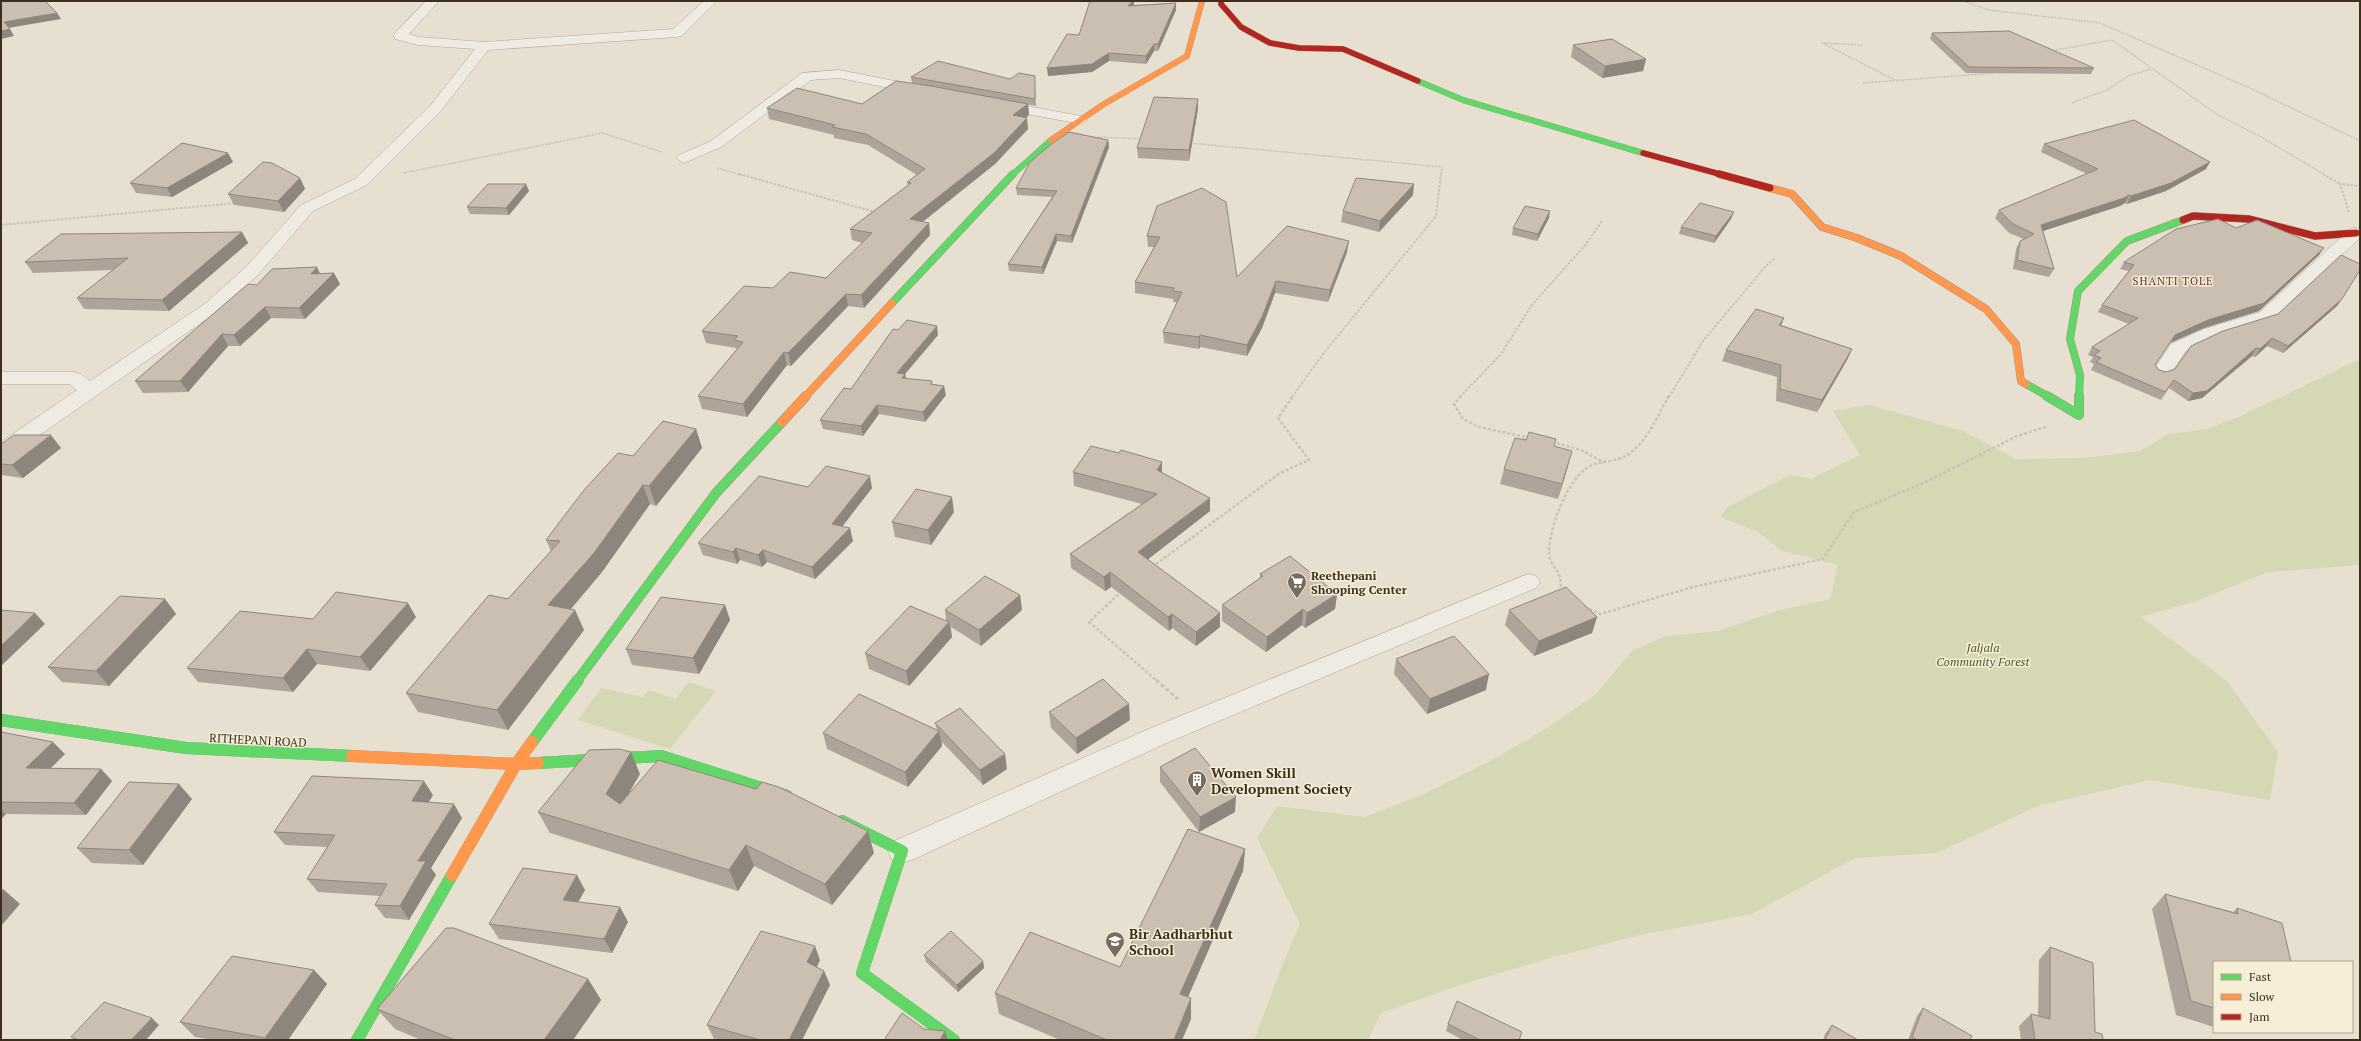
<svg xmlns="http://www.w3.org/2000/svg" width="2361" height="1041" font-family="'PT Serif',serif">
<style>
.green{fill:#d6d7b3}
.lines{fill:none;stroke-linecap:round;stroke-linejoin:round}
.street-casing{stroke:#ada599;stroke-width:1}
.fast-far3-casing{stroke:#9c958a;stroke-width:6}
.fast-far2-casing{stroke:#9c958a;stroke-width:8}
.fast-far1-casing{stroke:#9c958a;stroke-width:10}
.fast-casing{stroke:#9c958a;stroke-width:12}
.slow-far3-casing{stroke:#9c958a;stroke-width:6}
.slow-far2-casing{stroke:#9c958a;stroke-width:8}
.slow-far1-casing{stroke:#9c958a;stroke-width:10}
.slow-casing{stroke:#9c958a;stroke-width:12}
.jam-far1-casing{stroke:#9c958a;stroke-width:6}
.jam-casing{stroke:#9c958a;stroke-width:8}
.path-far3{stroke:#c8c2b9;stroke-width:1.5;stroke-dasharray:2 1;stroke-linecap:butt}
.path-far2{stroke:#c8c2b9;stroke-width:2;stroke-dasharray:2.5 1.5;stroke-linecap:butt}
.path-far1{stroke:#c8c2b9;stroke-width:2.5;stroke-dasharray:3 2;stroke-linecap:butt}
.path{stroke:#c8c2b9;stroke-width:3;stroke-dasharray:4 2.5;stroke-linecap:butt}
.street{fill:#efebe3;fill-rule:evenodd}
.fast-far3{stroke:#63d668;stroke-width:5.5}
.fast-far2{stroke:#63d668;stroke-width:7}
.fast-far1{stroke:#63d668;stroke-width:9}
.fast{stroke:#63d668;stroke-width:12}
.slow-far3{stroke:#ff974d;stroke-width:5.5}
.slow-far2{stroke:#ff974d;stroke-width:7}
.slow-far1{stroke:#ff974d;stroke-width:9}
.slow{stroke:#ff974d;stroke-width:12}
.jam-far1{stroke:#b3261e;stroke-width:5.5}
.jam{stroke:#b3261e;stroke-width:7}
.wall{fill:#afa499}
.shaded-wall{fill:#8e867d}
.building{fill:#cbbfb2;stroke:#8e867d}
.labels{text-anchor:middle;dominant-baseline:central;stroke-width:3;stroke-linejoin:round;paint-order:stroke}
.far-neighbourhood-label{font-size:11px;letter-spacing:1px;fill:#6b2e1e;stroke:#f7eed8}
.poi-label{font-size:12px;font-weight:bold;fill:#3d2e20;stroke:#f7eed8;text-anchor:start}
.park-label{font-size:12px;font-style:italic;fill:#4d5a26;stroke:#f7eed8}
.street-label{font-size:12px;fill:#3d2e20;stroke:#f7eed8}
.near-poi-label{font-size:14px;font-weight:bold;fill:#3d2e20;stroke:#f7eed8;text-anchor:start}
</style>
<rect width="100%" height="100%" fill="#e7e0d1"/>
<path class="green" d="M 2360,359 L 2360,565 L 2268,572 L 2196,601 L 2141,617 L 2227,681 L 2278,752 L 2270,800 L 2150,780 L 2038,806 L 1937,853 L 1855,858 L 1752,914 L 1644,934 L 1550,958 L 1463,984 L 1381,1013 L 1368,1040 L 1254,1040 L 1285,958 L 1300,924 L 1257,838 L 1277,806 L 1364,817 L 1424,794 L 1494,759 L 1547,728 L 1596,694 L 1632,651 L 1665,636 L 1718,631 L 1777,611 L 1830,599 L 1838,565 L 1782,551 L 1758,532 L 1720,517 L 1728,507 L 1790,475 L 1811,479 L 1860,455 L 1833,411 L 1869,405 L 1963,431 L 2016,459 L 2084,458 L 2140,451 L 2168,434 L 2207,429 L 2239,417 Z
M 689,682 L 716,691 L 670,749 L 578,720 L 601,688 L 642,697 L 649,690 L 675,699 Z"/>
<g class="lines">
<g class="street-casing">
<path id="street" d="M 426,1 L 439,1 L 409,34 L 419,37 L 484,42 L 673,29 L 704,1 L 717,1 L 682,36 L 677,37 L 488,50 L 440,112 L 367,185 L 313,211 L 259,274 L 218,311 L 8,457 L 1,459 L 1,442 L 77,390 L 69,384 L 1,384 L 1,372 L 74,372 L 81,374 L 90,381 L 206,303 L 247,266 L 301,205 L 355,179 L 430,106 L 475,49 L 418,45 L 395,39 L 394,36 L 395,33 Z
M 839,70 L 920,86 L 927,90 L 920,94 L 839,78 L 811,80 L 721,147 L 684,163 L 676,158 L 679,155 L 711,141 L 802,73 Z
M 999,101 L 1081,116 L 1088,120 L 1081,124 L 994,108 L 992,105 Z
M 2356,228 L 2360,229 L 2360,238 L 2272,320 L 2218,337 L 2185,352 L 2169,376 L 2162,378 L 2155,376 L 2152,372 L 2171,344 L 2204,329 L 2260,312 L 2350,229 Z
M 1528,574 L 1536,576 L 1540,582 L 1536,588 L 1169,742 L 912,860 L 902,863 L 892,860 L 888,851 L 892,842 L 1151,728 Z"/>
</g>
<g class="fast-far3-casing">
<path id="fast-far3" d="M 1418,81 L 1463,100 L 1643,153
M 1012,175 L 1051,140"/>
</g>
<g class="fast-far2-casing">
<path id="fast-far2" d="M 892,303 L 1013,174
M 2026,384 L 2049,397
M 2079,397 L 2080,375 L 2070,339 L 2078,291 L 2127,241 L 2183,220"/>
</g>
<g class="fast-far1-casing">
<path id="fast-far1" d="M 2047,396 L 2079,415 L 2079,396
M 577,681 L 716,493 L 782,422"/>
</g>
<g class="fast-casing">
<path id="fast" d="M 1,720 L 186,748 L 352,756
M 532,742 L 578,680
M 538,763 L 661,756 L 787,796
M 842,821 L 902,851 L 862,973 L 954,1040
M 357,1040 L 452,875"/>
</g>
<g class="slow-far3-casing">
<path id="slow-far3" d="M 1051,140 L 1104,104 L 1187,56 L 1202,1"/>
</g>
<g class="slow-far2-casing">
<path id="slow-far2" d="M 1770,188 L 1792,194 L 1822,227 L 1857,238 L 1901,256 L 1986,309 L 2016,344 L 2021,381 L 2026,384
M 805,397 L 892,303"/>
</g>
<g class="slow-far1-casing">
<path id="slow-far1" d="M 782,422 L 806,396"/>
</g>
<g class="slow-casing">
<path id="slow" d="M 352,756 L 516,764 L 538,763
M 452,875 L 516,764 L 532,742"/>
</g>
<g class="jam-far1-casing">
<path id="jam-far1" d="M 1221,1 L 1221,4 L 1241,27 L 1270,43 L 1299,48 L 1343,49 L 1418,81
M 1643,153 L 1723,175"/>
</g>
<g class="jam-casing">
<path id="jam" d="M 1719,174 L 1770,188
M 2183,220 L 2193,216 L 2249,219 L 2315,236 L 2356,233"/>
</g>
<path class="path-far3" d="M 1963,1 L 1989,10 L 2100,23 L 2250,88 L 2360,141
M 1862,45 L 1822,43 L 1895,80
M 2050,51 L 2112,40 L 2215,113 L 2263,138 L 2325,175
M 1863,83 L 1995,73
M 2072,103 L 2109,89 L 2128,76 L 2151,69
M 1098,137 L 1143,139
M 1190,143 L 1442,167 L 1441,175
M 717,168 L 742,175
M 404,173 L 602,133 L 662,152"/>
<path class="path-far2" d="M 739,174 L 875,212
M 2323,174 L 2340,184
M 2349,212 L 2340,184 L 2360,186
M 1,225 L 236,203
M 1292,397 L 1323,354 L 1436,216 L 1441,174
M 1460,397 L 1501,354 L 1532,305 L 1586,244 L 1602,221
M 1669,397 L 1703,341 L 1765,267 L 1775,258"/>
<path class="path-far1" d="M 1461,396 L 1454,404 L 1463,419 L 1479,427 L 1530,438
M 1552,442 L 1581,450 L 1605,463
M 1152,567 L 1280,473 L 1309,460 L 1278,418 L 1293,396
M 1122,591 L 1089,622 L 1157,681
M 1561,592 C 1561,587 1561,581 1560,577 C 1558,570 1550,563 1549,555 C 1548,531 1567,478 1590,466 C 1602,460 1617,463 1630,453 C 1649,439 1657,416 1669,396
M 1585,607 L 1600,614 L 1693,587 L 1823,559 L 1854,512 L 1926,482 L 2015,437 L 2048,426"/>
<path class="path" d="M 1156,680 L 1178,699"/>
<use href="#street" class="street"/>
<use href="#fast-far3" class="fast-far3"/>
<use href="#fast-far2" class="fast-far2"/>
<use href="#fast-far1" class="fast-far1"/>
<use href="#fast" class="fast"/>
<use href="#slow-far3" class="slow-far3"/>
<use href="#slow-far2" class="slow-far2"/>
<use href="#slow-far1" class="slow-far1"/>
<use href="#slow" class="slow"/>
<use href="#jam-far1" class="jam-far1"/>
<use href="#jam" class="jam"/>
</g>
<path class="wall" d="M 1090,1 L 1134,1 L 1134,5 L 1176,3 L 1176,10 L 1158,51 L 1154,51 L 1146,64 L 1109,61 L 1092,72 L 1048,76 L 1079,35 Z
M 1932,33 L 2094,68 L 2091,74 L 1966,73 L 1930,39 Z
M 1573,45 L 1646,59 L 1643,71 L 1602,78 L 1571,57 Z
M 911,77 L 1010,79 L 1035,82 L 1036,106 L 1005,100 L 1028,104 L 1029,115 L 1026,118 L 1028,129 L 995,164 L 923,222 L 929,223 L 930,235 L 864,308 L 848,306 L 791,366 L 787,365 L 747,417 L 702,409 L 698,396 L 737,349 L 736,348 L 706,343 L 702,331 L 773,288 L 826,278 L 862,243 L 852,240 L 850,229 L 908,185 L 907,182 L 917,175 L 868,145 L 834,138 L 834,135 L 769,119 L 767,108 L 862,104 L 920,84 L 912,83 Z
M 1198,99 L 1198,109 L 1189,161 L 1138,158 L 1137,148 Z
M 1108,140 L 1109,147 L 1072,243 L 1057,241 L 1043,274 L 1009,271 L 1008,264 L 1052,197 L 1017,195 L 1016,188 Z
M 2044,144 L 2206,169 L 2166,191 L 2127,204 L 2125,203 L 2120,206 L 2043,231 L 2054,269 L 2049,277 L 2013,269 L 2016,249 L 2020,241 L 2024,239 L 2009,233 L 1995,218 L 1999,210 L 2087,174 L 2041,152 Z
M 233,162 L 172,197 L 136,193 L 130,183 Z
M 300,178 L 305,189 L 284,212 L 234,205 L 228,194 Z
M 529,191 L 509,215 L 470,214 L 467,207 Z
M 1413,195 L 1379,232 L 1341,222 L 1343,211 Z
M 1157,206 L 1237,277 L 1347,252 L 1328,302 L 1275,293 L 1262,328 L 1247,356 L 1200,347 L 1199,349 L 1164,343 L 1163,332 L 1177,302 L 1173,302 L 1173,299 L 1135,293 L 1135,282 L 1154,247 L 1148,247 L 1147,236 Z
M 1549,218 L 1537,241 L 1512,235 L 1513,228 Z
M 1731,219 L 1714,243 L 1679,234 L 1681,227 Z
M 2236,228 L 2319,255 L 2259,311 L 2204,328 L 2170,343 L 2155,365 L 2159,370 L 2166,372 L 2175,369 L 2342,299 L 2337,306 L 2283,353 L 2267,346 L 2255,357 L 2252,356 L 2202,398 L 2188,401 L 2169,388 L 2161,400 L 2091,370 L 2094,364 L 2090,362 L 2093,357 L 2088,355 L 2092,347 L 2129,324 L 2098,312 L 2102,305 L 2129,271 L 2120,269 L 2124,262 Z
M 242,232 L 248,243 L 169,311 L 84,309 L 77,298 L 113,270 L 33,273 L 25,262 Z
M 320,273 L 340,284 L 305,319 L 271,318 L 240,346 L 228,346 L 188,392 L 143,393 L 135,381 L 257,285 Z
M 1784,318 L 1781,325 L 1852,349 L 1847,360 L 1817,412 L 1776,401 L 1777,377 L 1722,361 L 1726,350 Z
M 938,335 L 905,374 L 906,379 L 933,385 L 946,395 L 925,422 L 879,414 L 863,436 L 823,429 L 820,420 L 851,389 Z
M 696,429 L 702,448 L 656,506 L 650,504 L 602,572 L 571,609 L 584,630 L 508,730 L 418,712 L 406,693 L 508,599 L 551,551 L 546,540 L 633,456 Z
M 1,444 L 61,448 L 23,478 L 1,475 Z
M 1554,447 L 1568,466 L 1558,499 L 1500,484 L 1504,469 Z
M 1073,472 L 1162,473 L 1210,511 L 1147,560 L 1220,613 L 1220,627 L 1196,646 L 1172,628 L 1169,631 L 1111,587 L 1105,591 L 1071,568 L 1070,554 L 1142,504 L 1074,486 Z
M 808,487 L 872,488 L 842,526 L 853,541 L 815,579 L 767,562 L 762,567 L 740,560 L 737,564 L 703,555 L 698,543 Z
M 954,512 L 931,545 L 895,537 L 892,522 Z
M 1260,574 L 1337,594 L 1335,609 L 1305,628 L 1302,625 L 1266,652 L 1222,621 L 1222,605 L 1260,578 Z
M 1020,595 L 1022,610 L 981,646 L 951,627 L 952,637 L 909,686 L 869,669 L 865,653 L 946,620 L 945,610 Z
M 165,599 L 176,614 L 109,686 L 62,682 L 48,667 Z
M 725,605 L 730,620 L 699,674 L 632,665 L 626,649 Z
M 1509,610 L 1597,617 L 1592,633 L 1534,656 L 1505,625 Z
M 416,617 L 370,671 L 317,664 L 293,692 L 198,682 L 187,668 L 313,619 Z
M 1396,659 L 1486,690 L 1427,714 L 1394,674 Z
M 1049,712 L 1130,720 L 1077,754 L 1051,728 Z
M 935,723 L 1007,769 L 983,785 L 942,742 L 942,746 L 908,787 L 827,749 L 823,733 L 937,730 Z
M 1,732 L 65,754 L 51,768 L 101,769 L 112,781 L 86,815 L 6,814 L 1,819 Z
M 1160,767 L 1235,812 L 1199,832 L 1160,782 Z
M 640,774 L 629,793 L 874,853 L 832,905 L 754,866 L 738,891 L 550,833 L 538,812 Z
M 433,795 L 429,802 L 462,818 L 431,868 L 436,875 L 409,920 L 385,918 L 375,905 L 380,896 L 318,892 L 307,879 L 327,847 L 285,845 L 274,832 Z
M 192,799 L 143,865 L 92,863 L 77,848 Z
M 1245,849 L 1243,871 L 1188,997 L 1191,1019 L 1182,1040 L 1060,1040 L 999,1014 L 995,993 L 1120,967 Z
M 585,890 L 578,902 L 620,907 L 628,922 L 612,953 L 499,939 L 489,924 Z
M 2165,894 L 2233,912 L 2237,908 L 2291,962 L 2214,962 L 2214,1027 L 2176,1015 L 2152,909 Z
M 2050,947 L 2095,1032 L 2103,1040 L 2021,1040 L 2019,1026 L 2031,1014 L 2038,1016 L 2039,960 Z
M 924,955 L 983,961 L 984,968 L 958,992 L 926,962 Z
M 820,960 L 817,967 L 824,971 L 830,985 L 802,1040 L 716,1040 L 714,1039 L 707,1025 Z
M 314,970 L 327,984 L 288,1040 L 214,1040 L 195,1037 L 180,1022 Z
M 588,979 L 601,1000 L 573,1040 L 421,1040 L 395,1029 L 377,1009 Z
M 1923,1008 L 1970,1040 L 1908,1040 L 1917,1016 Z
M 1448,1024 L 1519,1040 L 1463,1040 L 1446,1031 Z
M 1832,1025 L 1858,1040 L 1823,1040 L 1825,1034 Z"/>
<path class="shaded-wall" d="M 1133,1 L 1134,1 L 1134,7 L 1128,6 Z
M 1176,3 L 1176,10 L 1158,51 L 1158,44 Z
M 57,13 L 61,19 L 8,28 L 4,22 Z
M 10,29 L 14,36 L 1,39 L 1,31 Z
M 1154,44 L 1154,51 L 1146,64 L 1146,56 Z
M 1109,53 L 1109,61 L 1092,72 L 1048,76 L 1047,68 Z
M 1646,59 L 1643,71 L 1602,78 L 1605,66 Z
M 1198,99 L 1198,109 L 1189,161 L 1189,150 Z
M 1028,104 L 1029,115 L 1014,126 L 1013,115 Z
M 1027,118 L 1028,129 L 995,164 L 912,230 L 910,219 Z
M 1108,140 L 1109,147 L 1072,243 L 1071,236 Z
M 228,153 L 233,162 L 172,197 L 167,188 Z
M 2210,162 L 2206,169 L 2166,191 L 2127,204 L 2131,196 Z
M 300,178 L 305,189 L 284,212 L 278,201 Z
M 526,184 L 529,191 L 509,215 L 506,208 Z
M 1414,184 L 1413,195 L 1379,232 L 1380,221 Z
M 2129,195 L 2125,203 L 2120,206 L 2037,233 L 2041,225 Z
M 1550,211 L 1549,218 L 1537,241 L 1538,234 Z
M 1734,212 L 1731,219 L 1714,243 L 1716,236 Z
M 929,223 L 930,235 L 864,308 L 861,295 Z
M 242,232 L 248,243 L 169,311 L 162,300 Z
M 1056,234 L 1057,241 L 1043,274 L 1042,267 Z
M 1349,241 L 1347,252 L 1328,302 L 1330,290 Z
M 2324,248 L 2319,255 L 2259,311 L 2204,328 L 2170,343 L 2150,372 L 2175,335 Z
M 317,267 L 322,278 L 311,274 Z
M 334,273 L 340,284 L 305,319 L 299,308 Z
M 1276,281 L 1275,293 L 1262,328 L 1247,356 L 1247,345 Z
M 846,294 L 848,306 L 791,366 L 788,353 Z
M 2342,299 L 2337,306 L 2283,353 L 2288,346 Z
M 265,307 L 271,318 L 240,346 L 234,335 Z
M 1784,318 L 1779,330 L 1779,325 Z
M 937,326 L 938,335 L 905,374 L 907,383 L 897,373 Z
M 222,334 L 228,346 L 188,392 L 180,381 Z
M 1200,335 L 1200,347 L 1199,349 L 1199,337 Z
M 2272,338 L 2267,346 L 2255,357 L 2260,349 Z
M 2256,348 L 2252,356 L 2202,398 L 2188,401 L 2193,393 Z
M 1852,349 L 1847,360 L 1817,412 L 1822,400 Z
M 784,352 L 787,365 L 747,417 L 743,404 Z
M 944,386 L 946,395 L 925,422 L 923,412 Z
M 877,405 L 879,414 L 863,436 L 861,426 Z
M 696,429 L 702,448 L 656,506 L 649,486 Z
M 51,435 L 61,448 L 23,478 L 12,465 Z
M 1572,451 L 1568,466 L 1558,499 L 1562,484 Z
M 1162,462 L 1162,476 L 1157,470 Z
M 870,476 L 872,488 L 835,536 L 832,524 Z
M 643,485 L 650,504 L 602,572 L 557,625 L 548,605 Z
M 952,497 L 954,512 L 931,545 L 928,530 Z
M 1210,498 L 1210,511 L 1138,567 L 1138,552 Z
M 850,528 L 853,541 L 815,579 L 812,567 Z
M 736,548 L 740,560 L 737,564 L 733,552 Z
M 763,550 L 767,562 L 762,567 L 758,555 Z
M 1110,572 L 1111,587 L 1105,591 L 1104,577 Z
M 1337,594 L 1335,609 L 1305,628 L 1307,613 Z
M 1020,595 L 1022,610 L 981,646 L 979,630 Z
M 165,599 L 176,614 L 109,686 L 96,671 Z
M 408,603 L 416,617 L 370,671 L 360,657 Z
M 725,605 L 730,620 L 699,674 L 693,658 Z
M 1303,609 L 1302,625 L 1266,652 L 1267,637 Z
M 575,610 L 584,630 L 508,730 L 497,710 Z
M 35,613 L 45,624 L 2,665 L 1,664 L 1,646 Z
M 1220,613 L 1220,627 L 1196,646 L 1196,632 Z
M 1172,614 L 1172,628 L 1169,631 L 1168,617 Z
M 1597,617 L 1592,633 L 1534,656 L 1539,641 Z
M 949,622 L 952,637 L 909,686 L 906,671 Z
M 307,649 L 317,664 L 293,692 L 283,678 Z
M 1489,674 L 1486,690 L 1427,714 L 1430,699 Z
M 1129,704 L 1130,720 L 1077,754 L 1076,738 Z
M 939,731 L 942,746 L 908,787 L 905,772 Z
M 53,742 L 65,754 L 38,780 L 26,768 Z
M 631,752 L 640,774 L 616,815 L 606,794 Z
M 1005,754 L 1007,769 L 983,785 L 980,770 Z
M 101,769 L 112,781 L 86,815 L 74,803 Z
M 424,781 L 433,795 L 421,814 L 412,801 Z
M 179,784 L 192,799 L 143,865 L 129,850 Z
M 1236,797 L 1235,812 L 1199,832 L 1200,817 Z
M 454,804 L 462,818 L 431,868 L 436,875 L 409,920 L 400,906 L 418,861 Z
M 1,810 L 6,814 L 1,819 Z
M 868,831 L 874,853 L 832,905 L 825,884 Z
M 746,845 L 754,866 L 738,891 L 729,870 Z
M 1245,849 L 1243,871 L 1180,1015 L 1180,994 Z
M 577,875 L 585,890 L 571,915 L 563,900 Z
M 3,889 L 20,904 L 1,926 L 1,892 Z
M 620,907 L 628,922 L 612,953 L 604,939 Z
M 815,946 L 820,960 L 812,977 L 807,962 Z
M 983,961 L 984,968 L 958,992 L 957,985 Z
M 314,970 L 327,984 L 288,1040 L 267,1040 L 265,1038 Z
M 824,971 L 830,985 L 802,1040 L 789,1040 Z
M 588,979 L 601,1000 L 573,1040 L 544,1040 Z
M 1191,998 L 1191,1019 L 1182,1040 L 1174,1040 Z
M 152,1018 L 159,1025 L 146,1040 L 131,1040 Z
M 945,1031 L 948,1040 L 940,1040 Z"/>
<path class="building" d="M 1,1 L 45,1 L 57,13 L 4,22 L 10,29 L 1,31 Z
M 1090,1 L 1133,1 L 1128,6 L 1176,3 L 1158,44 L 1154,44 L 1146,56 L 1109,53 L 1092,64 L 1047,68 L 1067,34 L 1079,35 Z
M 2009,31 L 2094,68 L 1969,67 L 1932,33 Z
M 1612,39 L 1646,59 L 1605,66 L 1573,45 Z
M 938,61 L 1010,79 L 1019,73 L 1035,76 L 1035,99 L 911,77 Z
M 896,81 L 931,86 L 1028,104 L 1013,115 L 1027,118 L 994,153 L 910,219 L 929,223 L 861,295 L 846,294 L 788,353 L 784,352 L 743,404 L 698,396 L 743,342 L 734,340 L 738,336 L 702,331 L 744,286 L 773,288 L 790,272 L 826,278 L 872,233 L 850,229 L 911,183 L 907,182 L 925,169 L 866,134 L 832,127 L 835,125 L 767,108 L 797,88 L 862,104 Z
M 1154,97 L 1198,99 L 1189,150 L 1137,148 Z
M 2134,120 L 2210,162 L 2171,183 L 2131,196 L 2129,195 L 2124,198 L 2041,225 L 2054,269 L 2017,260 L 2020,241 L 2034,234 L 2013,224 L 1999,210 L 2098,169 L 2044,144 Z
M 1069,132 L 1108,140 L 1071,236 L 1056,234 L 1042,267 L 1008,264 L 1057,191 L 1016,188 L 1030,162 L 1053,143 Z
M 182,143 L 228,153 L 167,188 L 130,183 Z
M 263,162 L 272,163 L 300,178 L 278,201 L 228,194 Z
M 1356,178 L 1414,184 L 1380,221 L 1343,211 Z
M 488,184 L 526,184 L 506,208 L 467,207 Z
M 1202,188 L 1226,202 L 1237,277 L 1287,226 L 1349,241 L 1330,290 L 1276,281 L 1262,317 L 1247,345 L 1200,335 L 1199,337 L 1163,332 L 1182,292 L 1173,291 L 1174,288 L 1135,282 L 1160,237 L 1147,236 L 1157,206 Z
M 1700,203 L 1734,212 L 1716,236 L 1681,227 Z
M 1525,206 L 1550,211 L 1538,234 L 1513,228 Z
M 2218,219 L 2236,228 L 2257,220 L 2324,248 L 2264,303 L 2208,320 L 2175,335 L 2155,365 L 2159,370 L 2166,372 L 2175,369 L 2191,346 L 2223,331 L 2278,314 L 2341,255 L 2360,264 L 2360,270 L 2342,299 L 2288,346 L 2272,338 L 2260,349 L 2256,348 L 2207,391 L 2193,393 L 2174,380 L 2165,392 L 2096,362 L 2101,358 L 2094,355 L 2100,351 L 2092,347 L 2138,318 L 2102,305 L 2134,265 L 2124,262 L 2176,229 Z
M 242,232 L 162,300 L 77,298 L 128,258 L 25,262 L 61,234 Z
M 317,267 L 311,274 L 334,273 L 299,308 L 265,307 L 234,335 L 222,334 L 180,381 L 135,381 L 248,284 L 257,285 L 272,269 Z
M 1756,309 L 1784,318 L 1779,325 L 1852,349 L 1822,400 L 1780,389 L 1781,365 L 1726,350 Z
M 907,320 L 937,326 L 897,373 L 905,374 L 902,378 L 932,381 L 931,384 L 944,386 L 923,412 L 877,405 L 861,426 L 820,420 L 844,388 L 851,389 L 893,329 L 898,330 Z
M 663,421 L 696,429 L 649,486 L 643,485 L 594,553 L 548,605 L 575,610 L 497,710 L 406,693 L 489,595 L 508,599 L 560,541 L 546,540 L 584,490 L 618,453 L 633,456 Z
M 1529,432 L 1556,439 L 1554,446 L 1572,451 L 1562,484 L 1504,469 L 1515,438 L 1526,440 Z
M 14,435 L 51,435 L 12,465 L 1,464 L 1,444 Z
M 1091,446 L 1119,453 L 1121,450 L 1162,462 L 1157,470 L 1210,498 L 1138,552 L 1220,613 L 1196,632 L 1172,614 L 1168,617 L 1110,572 L 1104,577 L 1070,554 L 1157,494 L 1073,472 Z
M 826,466 L 870,476 L 832,524 L 850,528 L 812,567 L 763,550 L 758,555 L 736,548 L 733,552 L 698,543 L 759,476 L 808,487 Z
M 916,489 L 952,497 L 928,530 L 892,522 Z
M 1290,556 L 1337,594 L 1307,613 L 1303,609 L 1267,637 L 1222,605 L 1263,576 L 1260,574 Z
M 985,576 L 1020,595 L 979,630 L 945,610 Z
M 1566,587 L 1597,617 L 1539,641 L 1509,610 Z
M 336,592 L 408,603 L 360,657 L 307,649 L 283,678 L 187,668 L 240,611 L 313,619 Z
M 120,596 L 165,599 L 96,671 L 48,667 Z
M 661,597 L 725,605 L 693,658 L 626,649 Z
M 910,606 L 949,622 L 906,671 L 865,653 Z
M 1,610 L 35,613 L 1,646 Z
M 1454,636 L 1489,674 L 1430,699 L 1396,659 Z
M 1103,679 L 1129,704 L 1076,738 L 1049,712 Z
M 859,694 L 939,731 L 905,772 L 823,733 Z
M 960,708 L 1005,754 L 980,770 L 935,723 Z
M 1,732 L 53,742 L 26,768 L 101,769 L 74,803 L 1,802 Z
M 1195,748 L 1236,797 L 1200,817 L 1160,767 Z
M 619,749 L 631,752 L 606,794 L 620,804 L 658,760 L 756,789 L 762,782 L 779,787 L 868,831 L 825,884 L 746,845 L 729,870 L 538,812 L 589,750 Z
M 312,776 L 424,781 L 412,801 L 454,804 L 418,861 L 426,861 L 400,906 L 375,905 L 387,884 L 307,879 L 335,835 L 274,832 Z
M 129,782 L 179,784 L 129,850 L 77,848 Z
M 1188,829 L 1245,849 L 1180,994 L 1191,998 L 1174,1040 L 1107,1040 L 995,993 L 1030,932 L 1120,967 Z
M 523,868 L 577,875 L 563,900 L 620,907 L 604,939 L 489,924 Z
M 2165,894 L 2238,914 L 2237,908 L 2282,923 L 2291,962 L 2214,962 L 2214,1008 L 2191,1001 Z
M 446,928 L 454,928 L 588,979 L 544,1040 L 455,1040 L 377,1009 Z
M 761,931 L 815,946 L 807,962 L 824,971 L 789,1040 L 760,1040 L 707,1025 Z
M 951,931 L 983,961 L 957,985 L 924,955 Z
M 2050,947 L 2093,963 L 2095,1032 L 2102,1034 L 2103,1040 L 2035,1040 L 2031,1014 L 2050,1019 Z
M 232,956 L 314,970 L 265,1038 L 180,1022 Z
M 1457,1001 L 1522,1032 L 1519,1040 L 1480,1040 L 1448,1024 Z
M 104,1002 L 152,1018 L 131,1040 L 78,1040 L 71,1037 Z
M 1923,1008 L 1972,1036 L 1970,1040 L 1917,1040 L 1912,1037 Z
M 902,1013 L 924,1029 L 945,1031 L 940,1040 L 884,1040 Z
M 1832,1025 L 1858,1040 L 1825,1040 Z"/>
<defs>
<g id="supermarket-pin" transform="scale(1)"><path d="M0 17L-7.5 6A9.5 9.5 0 1 1 7.5 6Z" fill="#786c5e" stroke="#f7eed8"/><path d="M-6-5.5h2.5l.6 2H6L4.5 2H-2.5L-4.4-4H-6ZM-1.5 3.2a1.3 1.3 0 1 0 .1 0ZM3 3.2a1.3 1.3 0 1 0 .1 0Z" fill="#fff"/></g>
<g id="building-pin" transform="scale(1)"><path d="M0 17L-7.5 6A9.5 9.5 0 1 1 7.5 6Z" fill="#786c5e" stroke="#f7eed8"/><path d="M-4-6H4V6H1V3H-1V6H-4ZM-2.5-4.3h1.7v1.8h-1.7ZM.8-4.3h1.7v1.8H.8ZM-2.5-1h1.7V.8h-1.7ZM.8-1h1.7V.8H.8Z" fill="#fff"/></g>
<g id="school-pin" transform="scale(1)"><path d="M0 17L-7.5 6A9.5 9.5 0 1 1 7.5 6Z" fill="#786c5e" stroke="#f7eed8"/><path d="M0-5L7-2L0 1L-7-2ZM-4 1L0 2.5L4 1V4Q0 6-4 4Z" fill="#fff"/></g>
</defs>
<g fill-rule="evenodd">
<use href="#supermarket-pin" x="1297" y="582"/>
<use href="#building-pin" x="1197" y="780"/>
<use href="#school-pin" x="1115" y="941"/>
</g>
<g class="labels">
<g class="far-neighbourhood-label">
<text x="2173" y="281">SHANTI TOLE</text>
</g>
<g class="poi-label">
<text x="1311" y="575">Reethepani<tspan x="1311" dy="14">Shooping Center</tspan></text>
</g>
<g class="park-label">
<text x="1983" y="647">Jaljala<tspan x="1983" dy="14">Community Forest</tspan></text>
</g>
<g class="street-label">
<text transform="translate(258 740) rotate(3)">RITHEPANI ROAD</text>
</g>
<g class="near-poi-label">
<text x="1211" y="772">Women Skill<tspan x="1211" dy="16">Development Society</tspan></text>
<text x="1129" y="933">Bir Aadharbhut<tspan x="1129" dy="16">School</tspan></text>
</g>
</g>
<rect width="2361" height="1041" fill="none" stroke="#3d2e20" stroke-width="4"/>
<rect x="2213" y="961" width="140" height="72" fill="#f7eed8" stroke="#ada18e"/>
<rect x="2221" y="974" width="20" height="6" fill="#63d668" stroke="#ada18e"/>
<text x="2249" y="981" font-size="12" fill="#3d2e20">Fast</text>
<rect x="2221" y="994" width="20" height="6" fill="#ff974d" stroke="#ada18e"/>
<text x="2249" y="1001" font-size="12" fill="#3d2e20">Slow</text>
<rect x="2221" y="1014" width="20" height="6" fill="#b3261e" stroke="#ada18e"/>
<text x="2249" y="1021" font-size="12" fill="#3d2e20">Jam</text>
</svg>
